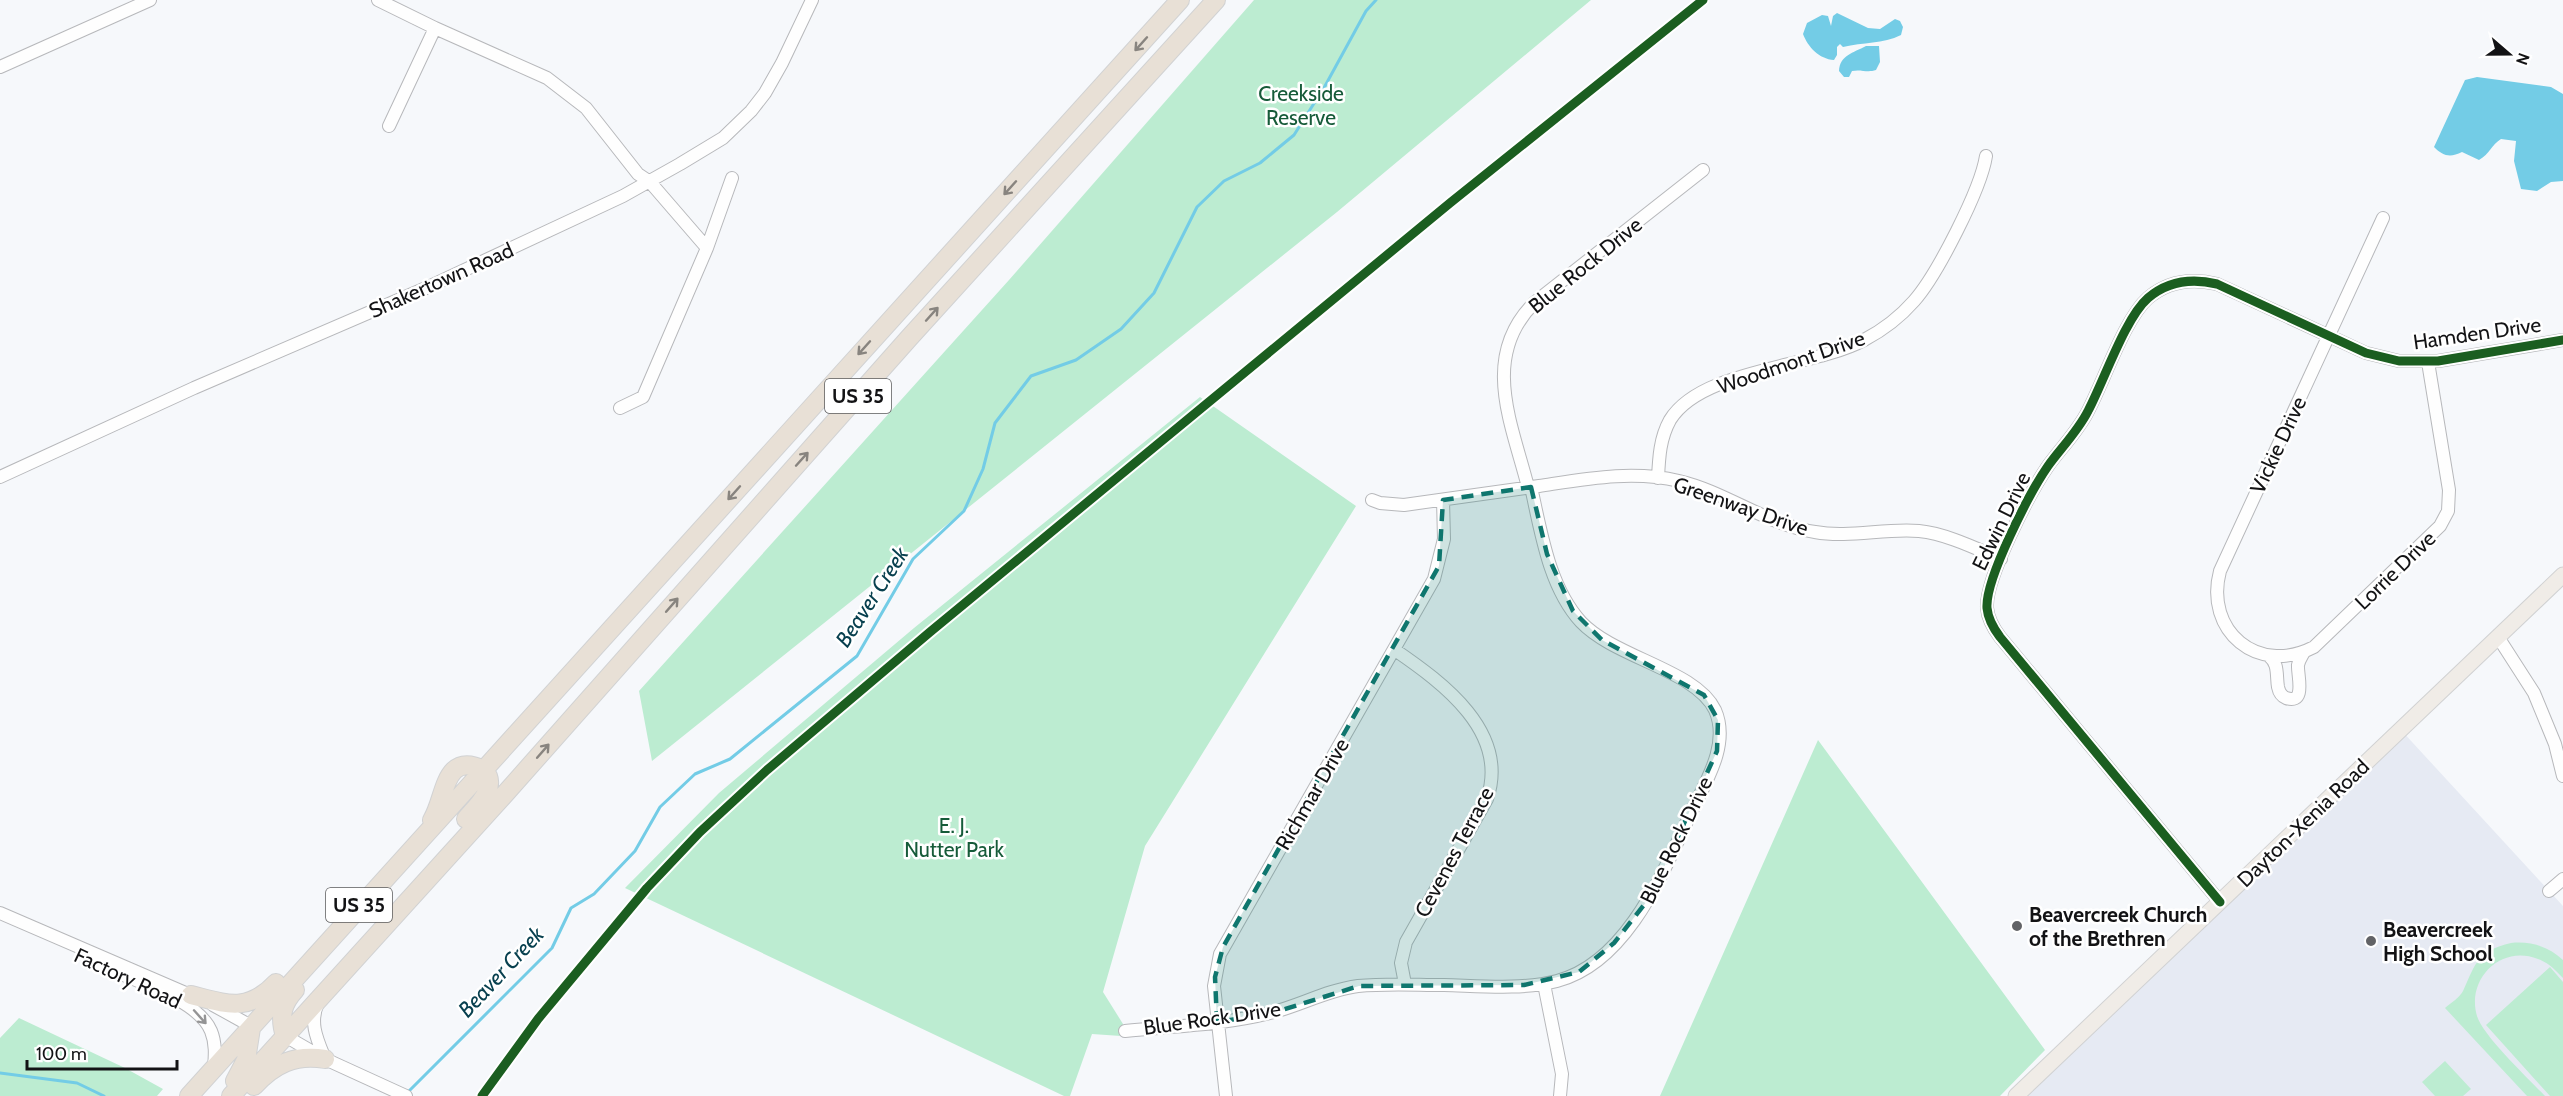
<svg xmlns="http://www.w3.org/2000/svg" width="2563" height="1096" font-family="Cabin,sans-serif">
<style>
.built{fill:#e6eaf3}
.green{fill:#bcecd1}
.water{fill:#73cce6}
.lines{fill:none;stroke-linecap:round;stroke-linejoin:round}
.stream{stroke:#73cce6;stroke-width:3}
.minor-casing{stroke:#b7b8bb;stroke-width:14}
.major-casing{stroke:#d1d2d3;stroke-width:17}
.highway-casing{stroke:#d1d2d3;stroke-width:20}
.minor{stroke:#fefefe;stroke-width:12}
.major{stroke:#f0ece7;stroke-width:15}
.highway{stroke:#e8e0d6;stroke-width:18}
.cycleway-casing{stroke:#fff;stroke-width:13}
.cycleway{stroke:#1b5e20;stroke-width:9}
.oneway{stroke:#88847f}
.oneway2{stroke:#949495}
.marked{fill:#0f766e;fill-opacity:0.2;stroke:#0f766e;stroke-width:4.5;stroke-dasharray:12 8;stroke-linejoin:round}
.poi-dot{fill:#626366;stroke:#fff;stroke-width:2}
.labels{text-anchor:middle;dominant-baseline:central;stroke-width:5;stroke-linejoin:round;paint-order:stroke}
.shield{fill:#fff;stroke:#5a5a5b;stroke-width:1.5}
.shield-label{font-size:20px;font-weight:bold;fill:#131315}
.park-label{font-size:21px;fill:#165b39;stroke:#fff}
.street-label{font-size:21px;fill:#131315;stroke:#fff}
.poi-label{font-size:21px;font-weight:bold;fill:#131315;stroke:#fff;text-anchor:start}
.water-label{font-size:22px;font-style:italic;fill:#08404f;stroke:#fff}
</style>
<rect width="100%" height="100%" fill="#f6f8fb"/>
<path class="built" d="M 2401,730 L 2563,906 L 2563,1096 L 2016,1096 Z"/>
<path class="green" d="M 1254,0 L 1591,0 L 1337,212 L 652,761 L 639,691 L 1009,280 Z
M 1200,397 L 1356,506 L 1145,846 L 1103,992 L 1123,1024 L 1121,1036 L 1092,1034 L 1070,1096 L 1064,1096 L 625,888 L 719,793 L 914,628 Z
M 1818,740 L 2045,1050 L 2000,1096 L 1660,1096 Z
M 2511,943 C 2530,941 2548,946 2563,960 L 2563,978 C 2555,970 2549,963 2538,959 C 2501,944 2466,979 2477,1016 C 2483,1036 2529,1079 2545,1096 L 2527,1096 L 2445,1008 C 2451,1003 2460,997 2463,991 C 2476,963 2477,951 2511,943 Z
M 2550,967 L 2563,982 L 2563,1096 L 2550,1096 L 2486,1025 Z
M 19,1018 L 125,1068 L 163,1089 L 157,1096 L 0,1096 L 0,1038 Z
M 2445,1061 L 2471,1089 L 2463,1096 L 2435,1096 L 2422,1082 Z"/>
<path class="water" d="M 1837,13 L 1868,28 L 1880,29 L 1895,19 L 1900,21 L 1903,27 L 1901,35 C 1883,44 1863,42 1843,47 L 1840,44 L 1837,47 L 1837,55 L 1834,60 C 1819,59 1808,47 1803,34 L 1807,23 L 1822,15 L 1828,16 L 1831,26 L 1833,16 Z
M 1866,46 L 1879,46 L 1880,62 L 1876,70 C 1867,73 1861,69 1852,71 L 1849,77 L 1844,77 L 1839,71 C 1840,55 1853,53 1866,46 Z
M 2477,77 L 2551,87 L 2563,94 L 2563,181 L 2551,182 L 2537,191 L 2521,189 L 2514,161 L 2516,141 L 2501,139 C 2491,145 2490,154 2479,160 L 2462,152 C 2450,158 2443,156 2434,147 L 2465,80 Z"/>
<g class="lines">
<path class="stream" d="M 0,1073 L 77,1083 L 104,1096
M 407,1093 L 552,948 L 571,908 L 594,894 L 635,851 L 660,807 L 695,774 L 730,759 L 857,656 L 913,559 L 964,511 L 983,469 L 995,423 L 1031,376 L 1076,360 L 1121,329 L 1154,293 L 1197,207 L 1224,181 L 1260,163 L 1294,135 L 1325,86 L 1366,11 L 1376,0"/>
<g class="minor-casing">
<path id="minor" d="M 378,0 L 435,28 L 547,78 L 586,108 L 638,174 L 650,182 L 707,248 L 643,397 L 620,408
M 0,67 L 150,0
M 389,126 L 435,28
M 2383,218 L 2220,571 C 2204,631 2258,676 2314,647 L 2440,526 L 2448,511 L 2449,490 L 2428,362
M 707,248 L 732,178
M 0,477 L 194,388 L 426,288 L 623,196 L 680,164 L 723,138 L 751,111 L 765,93 L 782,63 L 812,0
M 1658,478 C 1659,457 1660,438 1670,420 C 1701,369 1812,368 1864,340 C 1883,330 1900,317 1914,301 C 1937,275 1981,189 1986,156
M 1528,487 C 1512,424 1480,357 1534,303 L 1703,170
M 1372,500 L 1380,503 L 1404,505 C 1449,499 1494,492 1539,486 C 1586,479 1632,470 1679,481 C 1726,492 1767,525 1815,532 C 1849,538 1885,528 1919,531 C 1947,534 1975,548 2001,559
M 2498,637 L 2534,693 L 2555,744 L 2563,776
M 1395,650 C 1443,683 1510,732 1487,799 L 1406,942 L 1401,963 L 1405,984
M 2269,656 C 2279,664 2276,675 2278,687 C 2279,692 2281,696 2286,698 C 2307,705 2297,674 2298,665 C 2299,660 2302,656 2304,652
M 2549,891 L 2563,879
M 2220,902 L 2000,637 C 1994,629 1988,619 1987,608 C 1985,579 2030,492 2048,466 C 2061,448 2078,431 2088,411 C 2104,381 2125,318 2148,298 C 2168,281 2192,278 2217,284 L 2366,353 L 2399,361 L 2438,361 L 2563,340
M 0,913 L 197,998
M 102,966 C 132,980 198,999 211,1031 C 216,1043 215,1056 214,1068
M 1544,984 L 1562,1074 L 1560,1096
M 318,1003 C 309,1023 317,1039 325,1059
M 213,1005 L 251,1026
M 1125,1031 C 1173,1026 1223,1025 1270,1013 C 1299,1006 1327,990 1358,986 C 1387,983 1415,985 1444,985 C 1481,986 1522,990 1557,981 C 1626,963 1662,875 1689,817 C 1703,786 1731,746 1715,710 C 1696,670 1615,658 1581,622 C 1549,587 1541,532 1531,487
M 285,1036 L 325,1059 L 406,1096
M 1226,1096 L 1214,986 L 1220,954 L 1434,579 L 1444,539 L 1443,500"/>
</g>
<g class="major-casing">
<path id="major" d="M 2016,1096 L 2563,575"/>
</g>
<g class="highway-casing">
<path id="highway" d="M 432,820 C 446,798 443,750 484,770 C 499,787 477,806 466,819
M 191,995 C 227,1004 248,1013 276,983
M 285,1036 C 279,1017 282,1004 295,990
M 235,1081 L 246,1060 L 251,1028
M 254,1086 C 274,1064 295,1054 325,1059
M 189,1096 L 1180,0
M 231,1096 L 504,795 L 909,338 L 1216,0"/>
</g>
<use href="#minor" class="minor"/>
<use href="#major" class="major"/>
<use href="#highway" class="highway"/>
<g class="cycleway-casing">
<path id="cycleway" d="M 2220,902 L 2000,637 C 1994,629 1988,619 1987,608 C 1985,579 2030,492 2048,466 C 2061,448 2078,431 2088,411 C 2104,381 2125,318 2148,298 C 2168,281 2192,278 2217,284 L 2366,353 L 2399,361 L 2438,361 L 2563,340
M 482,1096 L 538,1019 L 647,888 L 700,832 L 767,770 L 930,632 L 1450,203 L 1703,0"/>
</g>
<use href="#cycleway" class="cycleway"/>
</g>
<defs><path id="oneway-shaft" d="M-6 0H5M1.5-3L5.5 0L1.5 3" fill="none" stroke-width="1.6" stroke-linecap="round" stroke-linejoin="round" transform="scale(1.5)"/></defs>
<g class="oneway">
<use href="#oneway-shaft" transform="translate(1141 44) rotate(132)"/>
<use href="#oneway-shaft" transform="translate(1010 188) rotate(132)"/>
<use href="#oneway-shaft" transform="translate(932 314) rotate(-48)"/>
<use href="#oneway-shaft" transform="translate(864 348) rotate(132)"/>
<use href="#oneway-shaft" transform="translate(802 459) rotate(-48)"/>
<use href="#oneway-shaft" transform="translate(734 493) rotate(132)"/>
<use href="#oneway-shaft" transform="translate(672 605) rotate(-49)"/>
<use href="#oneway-shaft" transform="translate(543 751) rotate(-49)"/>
</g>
<use class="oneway2" href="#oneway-shaft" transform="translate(200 1017) rotate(48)"/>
<path class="marked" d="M 1531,487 L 1547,554 L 1573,611 L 1602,640 L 1704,695 L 1718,720 L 1717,751 L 1651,896 L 1614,943 L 1579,972 L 1524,985 L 1359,986 L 1269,1014 L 1217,1022 L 1215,977 L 1223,947 L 1439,566 L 1443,500 Z"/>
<g class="poi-dot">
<circle cx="2017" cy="926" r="6"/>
<circle cx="2371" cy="941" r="6"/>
</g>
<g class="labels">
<g class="shield">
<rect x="825" y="379" width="66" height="34" rx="4.5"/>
<rect x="326" y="888" width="66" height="34" rx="4.5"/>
</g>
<g class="shield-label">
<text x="858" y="396">US 35</text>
<text x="359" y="905">US 35</text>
</g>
<g class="park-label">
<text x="1301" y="93">Creekside<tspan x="1301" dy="24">Reserve</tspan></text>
<text x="954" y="825">E. J.<tspan x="954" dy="24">Nutter Park</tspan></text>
</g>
<g class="street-label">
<text transform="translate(1585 265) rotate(-39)">Blue Rock Drive</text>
<text transform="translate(441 280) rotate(-24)">Shakertown Road</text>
<text transform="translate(2477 333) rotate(-8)">Hamden Drive</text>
<text transform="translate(1791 362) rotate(-19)">Woodmont Drive</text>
<text transform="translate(2278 445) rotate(-65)">Vickie Drive</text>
<text transform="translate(1741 506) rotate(19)">Greenway Drive</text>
<text transform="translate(2001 521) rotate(-64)">Edwin Drive</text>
<text transform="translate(2395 570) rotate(-44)">Lorrie Drive</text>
<text transform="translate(1312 794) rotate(-60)">Richmar Drive</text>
<text transform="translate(2303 823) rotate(-44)">Dayton-Xenia Road</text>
<text transform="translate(1676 840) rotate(-64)">Blue Rock Drive</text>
<text transform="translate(1454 852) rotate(-62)">Cevenes Terrace</text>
<text transform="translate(128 978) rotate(25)">Factory Road</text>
<text transform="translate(1212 1018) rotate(-8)">Blue Rock Drive</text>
</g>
<g class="poi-label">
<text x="2029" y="914">Beavercreek Church<tspan x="2029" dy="24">of the Brethren</tspan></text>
<text x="2383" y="929">Beavercreek<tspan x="2383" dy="24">High School</tspan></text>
</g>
<g class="water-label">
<text transform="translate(872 597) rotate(-57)">Beaver Creek</text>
<text transform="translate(501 972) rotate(-47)">Beaver Creek</text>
</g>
</g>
<g transform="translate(2509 54) rotate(110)" stroke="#ffffff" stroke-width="4.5" paint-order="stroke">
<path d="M0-4.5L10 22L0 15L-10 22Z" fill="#131315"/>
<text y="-9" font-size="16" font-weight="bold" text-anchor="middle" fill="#131315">N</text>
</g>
<path d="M27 1060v9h150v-9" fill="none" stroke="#131315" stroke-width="3"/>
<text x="36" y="1060" font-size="18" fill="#131315" stroke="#ffffff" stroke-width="4.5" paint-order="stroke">100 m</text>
</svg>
